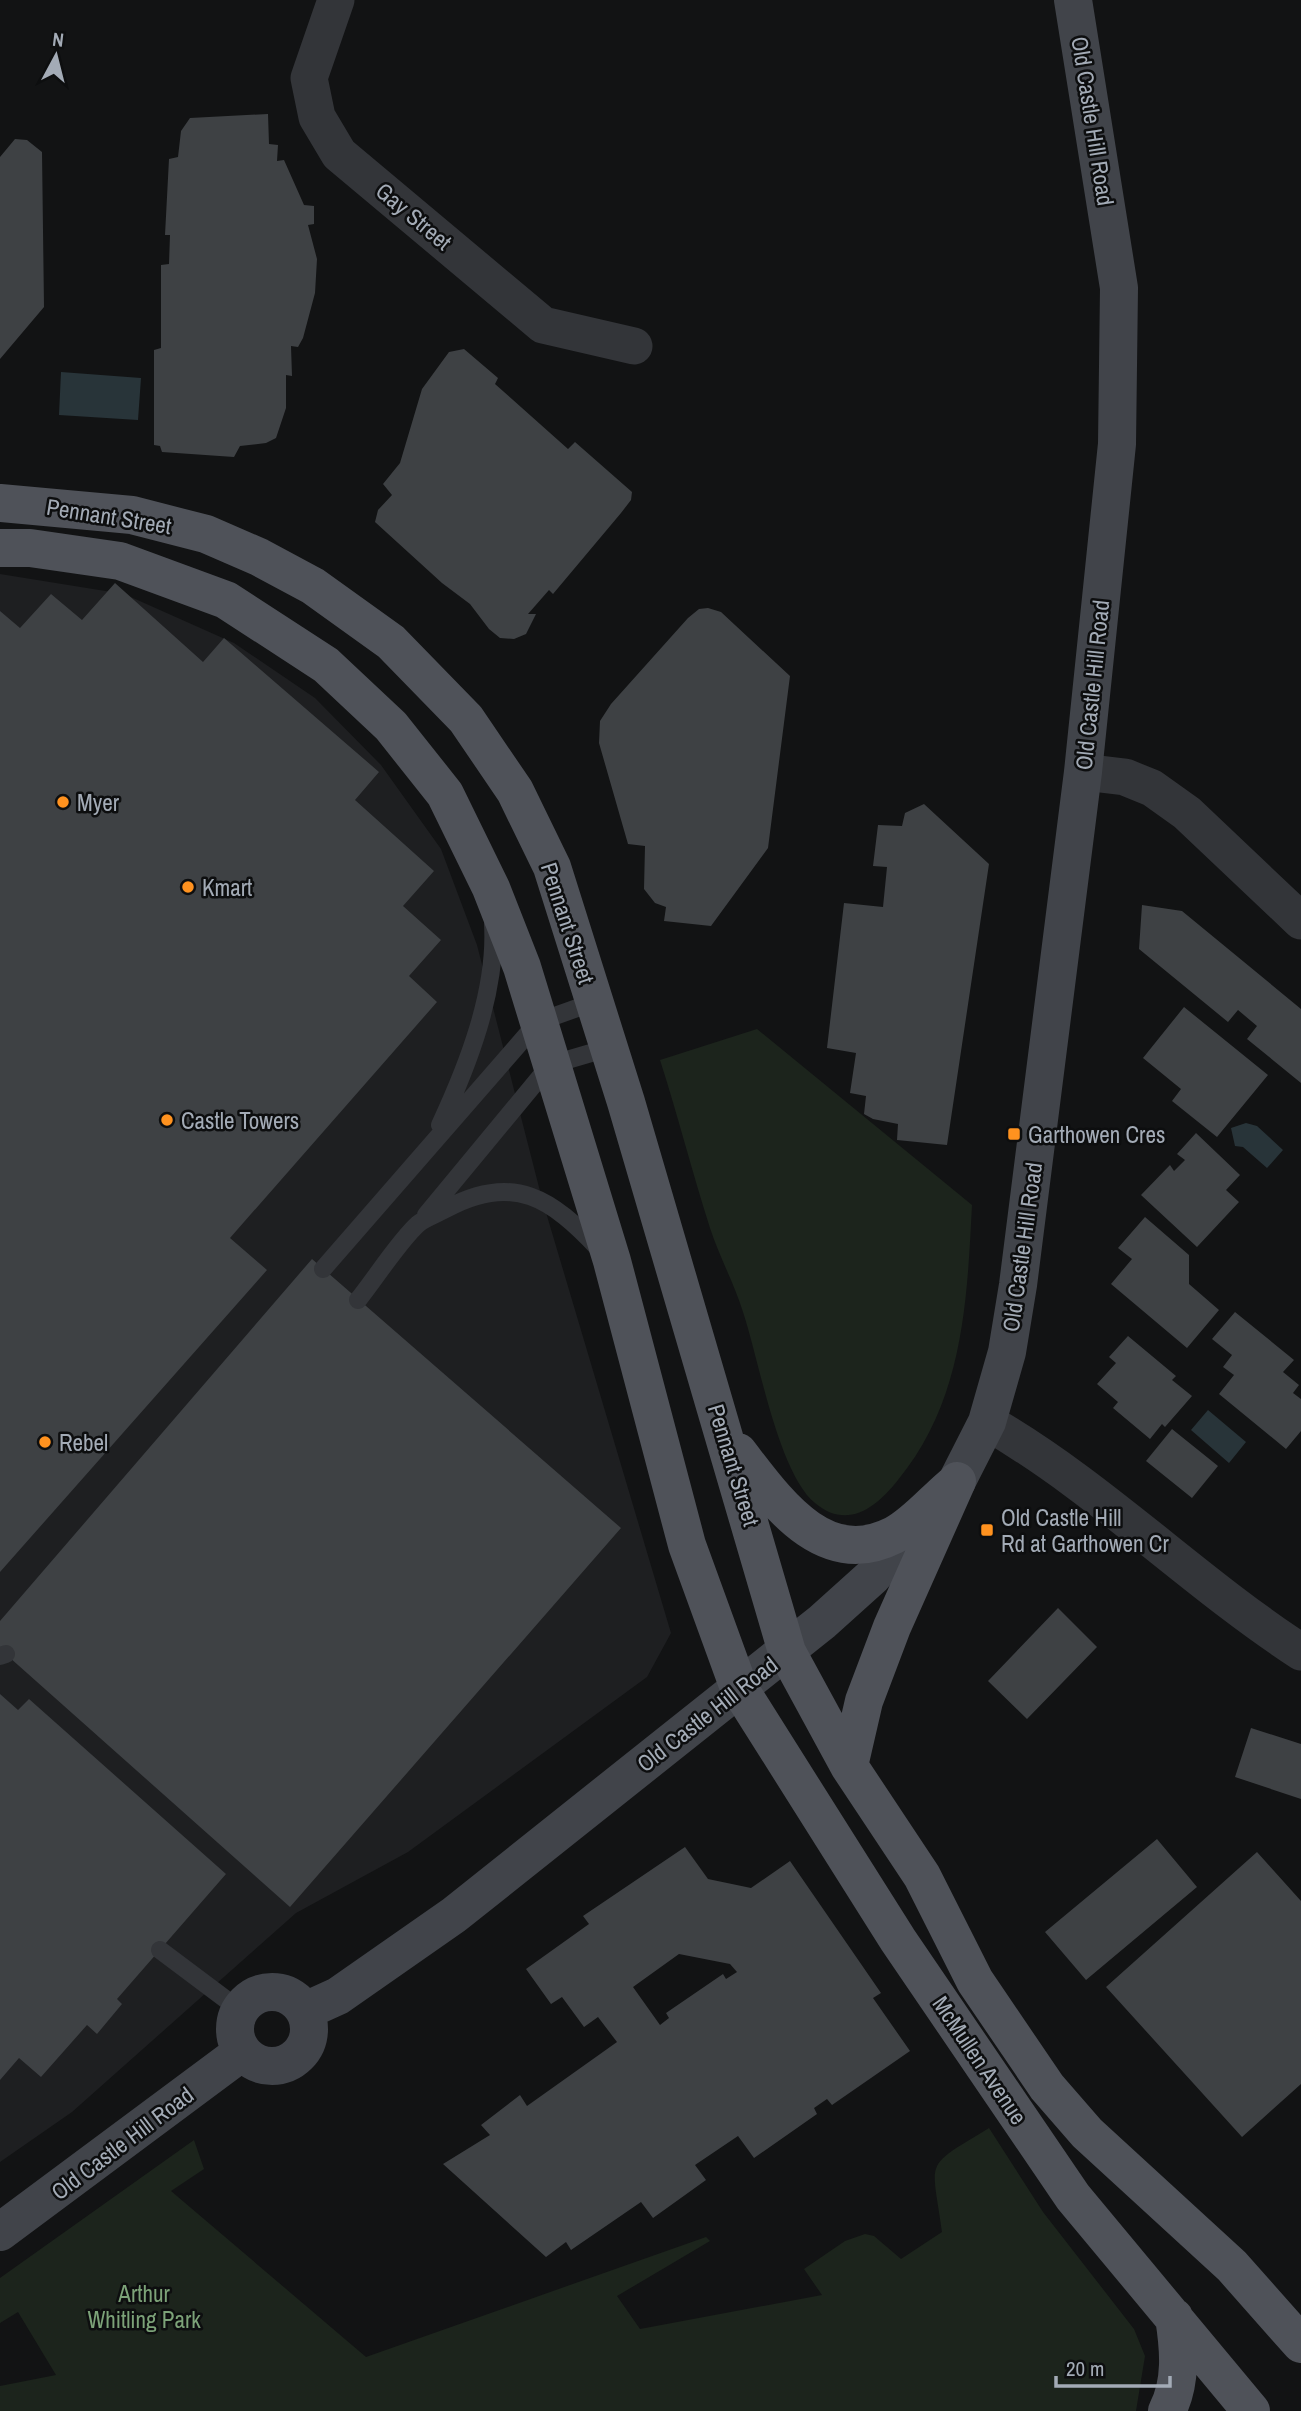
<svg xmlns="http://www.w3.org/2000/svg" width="1301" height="2411" font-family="'Archivo Narrow',sans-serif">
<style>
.built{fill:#1e1f21}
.green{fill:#1c241c}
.water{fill:#283439}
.building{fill:#3e4144;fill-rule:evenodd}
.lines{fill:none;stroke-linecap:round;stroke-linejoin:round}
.lane{stroke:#333539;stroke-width:18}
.street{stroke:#333539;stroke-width:37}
.secondary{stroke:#41444a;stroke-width:38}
.primary{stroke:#4f5259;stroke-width:38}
.poi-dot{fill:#ff921f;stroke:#0d0e0f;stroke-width:2.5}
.labels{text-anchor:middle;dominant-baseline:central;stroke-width:5;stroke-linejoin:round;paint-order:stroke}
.street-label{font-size:23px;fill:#a3abb6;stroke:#0d0e0f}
.poi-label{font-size:23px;fill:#a3abb6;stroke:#0d0e0f;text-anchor:start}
.park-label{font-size:23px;fill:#7ca278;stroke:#0d0e0f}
</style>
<rect width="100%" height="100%" fill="#121314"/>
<path class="built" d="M 0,574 L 124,594 L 234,643 L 315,698 L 381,765 L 441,849 L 477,945 L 542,1199 L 671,1633 L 647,1677 L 408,1852 L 296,1913 L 72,2112 L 0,2162 Z"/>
<path class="green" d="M 757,1029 L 972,1205 C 967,1303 963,1401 898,1480 C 876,1508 847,1530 815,1503 C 778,1472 759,1360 743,1312 C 734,1283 719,1256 710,1228 C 692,1172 678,1116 660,1060 Z
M 989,2128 L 1043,2212 L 1134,2329 L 1145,2356 L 1136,2411 L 0,2411 L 0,2386 L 56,2375 L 18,2312 L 0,2323 L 0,2278 L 194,2140 L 204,2169 L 171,2191 L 366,2357 L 706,2237 L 710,2241 L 617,2296 L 640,2329 L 822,2295 L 804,2269 L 845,2241 L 865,2234 L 874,2236 L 901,2259 L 942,2232 C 932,2157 922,2169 989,2128 Z"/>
<path class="water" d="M 61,372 L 141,378 L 138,420 L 59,415 Z
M 1246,1123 L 1257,1126 L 1283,1150 L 1267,1168 L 1243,1147 L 1235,1146 L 1231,1128 Z
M 1208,1410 L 1246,1442 L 1229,1463 L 1191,1430 Z"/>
<path class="building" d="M 268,114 L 269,144 L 278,145 L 277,161 L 284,160 L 304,205 L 314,206 L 314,224 L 308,225 L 317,259 L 315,293 L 303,338 L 298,347 L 291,346 L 292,376 L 286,375 L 286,408 L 276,438 L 266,443 L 240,446 L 234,457 L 162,452 L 160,446 L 154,445 L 154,350 L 161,348 L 161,265 L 169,264 L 170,235 L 165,235 L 169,159 L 178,157 L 181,131 L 190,118 Z
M 15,139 L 27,140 L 42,152 L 44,307 L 0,359 L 0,157 Z
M 464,349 L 498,378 L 495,384 L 568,449 L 575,442 L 632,492 L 631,500 L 621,513 L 553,594 L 549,590 L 528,614 L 536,614 L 526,634 L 514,639 L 500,638 L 489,629 L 470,604 L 442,583 L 375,522 L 378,510 L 392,495 L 383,484 L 400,463 L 422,389 L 449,352 Z
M 115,583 L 203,662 L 224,638 L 379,772 L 355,800 L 434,871 L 403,906 L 441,940 L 409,976 L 437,1002 L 230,1238 L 267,1270 L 0,1572 L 0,611 L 20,628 L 51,594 L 82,620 Z
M 708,608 L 721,612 L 790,676 L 768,848 L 711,926 L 664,921 L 666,907 L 655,903 L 644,889 L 645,846 L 628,844 L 599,743 L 600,721 L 611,704 L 688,618 L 699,609 Z
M 924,804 L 989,864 L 947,1145 L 897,1140 L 898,1124 L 873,1119 L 864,1114 L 866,1096 L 850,1093 L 856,1053 L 827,1048 L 844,903 L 883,907 L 887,867 L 873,866 L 878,825 L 902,826 L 905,813 Z
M 1142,905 L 1182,911 L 1301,1009 L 1301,1083 L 1247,1039 L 1257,1026 L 1238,1010 L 1228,1022 L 1139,949 Z
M 1184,1007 L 1268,1075 L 1217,1137 L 1172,1101 L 1181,1089 L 1143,1058 Z
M 1196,1133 L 1240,1175 L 1226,1190 L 1239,1202 L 1197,1247 L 1141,1195 L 1170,1165 L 1174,1171 L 1185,1160 L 1177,1154 Z
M 1145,1217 L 1189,1255 L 1189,1284 L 1219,1310 L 1187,1348 L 1111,1284 L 1132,1259 L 1118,1248 Z
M 312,1259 L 621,1528 L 290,1907 L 0,1649 L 0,1621 Z
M 1235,1312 L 1294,1360 L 1283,1372 L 1299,1385 L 1293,1393 L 1301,1399 L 1301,1431 L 1286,1449 L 1219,1394 L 1234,1375 L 1223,1367 L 1232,1355 L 1212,1339 Z
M 1128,1336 L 1176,1376 L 1172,1380 L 1192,1396 L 1165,1427 L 1162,1424 L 1150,1439 L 1113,1408 L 1118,1402 L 1097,1384 L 1116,1363 L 1109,1357 Z
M 1172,1429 L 1218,1466 L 1192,1498 L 1146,1461 Z
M 1058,1608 L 1097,1647 L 1027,1719 L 988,1681 Z
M 0,1694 L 18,1710 L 29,1699 L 226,1874 L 117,1999 L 122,2004 L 97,2034 L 87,2025 L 41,2077 L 19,2058 L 0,2080 Z
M 1251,1728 L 1301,1744 L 1301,1799 L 1235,1777 Z
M 1157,1839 L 1197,1887 L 1086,1980 L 1045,1932 Z
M 685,1847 L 708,1879 L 751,1888 L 790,1861 L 881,1993 L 873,1998 L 910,2051 L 832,2105 L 827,2099 L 814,2108 L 817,2114 L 754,2158 L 738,2136 L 695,2165 L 706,2180 L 653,2218 L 641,2202 L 571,2250 L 566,2242 L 546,2257 L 443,2164 L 490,2135 L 481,2125 L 520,2095 L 527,2106 L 617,2042 L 598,2017 L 584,2027 L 562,1997 L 551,2004 L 526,1969 L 589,1924 L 583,1916 ZM 679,1954 L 730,1964 L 737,1972 L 726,1979 L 723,1974 L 666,2013 L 669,2018 L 660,2025 L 633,1987 Z
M 1257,1852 L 1301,1901 L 1301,2084 L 1242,2137 L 1106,1987 Z"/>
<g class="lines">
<path class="lane" d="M 440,1125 C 468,1065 497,991 493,924
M 426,1215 L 550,1065 L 608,1048
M 323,1269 L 538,1022 L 594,1002
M 358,1300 C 375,1279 399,1241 418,1224 C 425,1218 437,1214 446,1209 C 514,1172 552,1199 599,1249
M 0,1656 L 6,1654
M 160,1950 L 240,2010"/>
<path class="street" d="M 336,0 L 309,78 L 317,117 L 339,154 L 543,325 L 634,346
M 1083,772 L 1125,777 L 1152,788 L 1187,813 L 1301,921
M 987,1422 C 1100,1487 1192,1581 1301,1652"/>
<path class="secondary" d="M235 2029a37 37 0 1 1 74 0a37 37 0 1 1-74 0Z
M 305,2011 L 338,1996 L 454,1915 L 822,1622 L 872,1577 L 957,1481 L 987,1422 L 1007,1352 L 1018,1285 L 1083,772 L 1117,444 L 1119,288 L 1073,0
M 0,2232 L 242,2052"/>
<path class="primary" d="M 0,503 L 132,515 L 206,534 L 259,557 L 313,586 L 391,642 L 466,719 L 515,791 L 552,867 L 626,1102 L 787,1652 L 849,1766 L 922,1876 L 975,1981 L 1047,2087 L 1087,2133 L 1232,2266 L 1301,2344
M 0,548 L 30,548 L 120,561 L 226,600 L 326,665 L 391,726 L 445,794 L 491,888 L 522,967 L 612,1261 L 687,1545 L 739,1688 L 898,1940 L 1073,2197 L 1251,2411
M 738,1452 C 776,1501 823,1571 894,1535 C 915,1524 934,1501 952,1486
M 849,1766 L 864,1701 L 892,1627 L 957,1481
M 1167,2411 C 1182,2382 1179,2349 1174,2317"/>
</g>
<g class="poi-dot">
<circle cx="63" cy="802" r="7"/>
<circle cx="188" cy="887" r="7"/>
<circle cx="167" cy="1120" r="7"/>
<rect x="1007" y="1127" width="14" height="14" rx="3.5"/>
<circle cx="45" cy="1442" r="7"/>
<rect x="980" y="1523" width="14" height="14" rx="3.5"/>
</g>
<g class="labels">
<g class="street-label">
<text transform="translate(1093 121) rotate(81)">Old Castle Hill Road</text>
<text transform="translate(414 216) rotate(40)">Gay Street</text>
<text transform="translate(109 516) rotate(9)">Pennant Street</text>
<text transform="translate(1092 685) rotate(-84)">Old Castle Hill Road</text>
<text transform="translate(568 923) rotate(72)">Pennant Street</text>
<text transform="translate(1022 1247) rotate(-82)">Old Castle Hill Road</text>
<text transform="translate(734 1465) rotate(73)">Pennant Street</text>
<text transform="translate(707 1714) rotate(-38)">Old Castle Hill Road</text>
<text transform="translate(980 2060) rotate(56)">McMullen Avenue</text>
<text transform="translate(122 2143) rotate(-37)">Old Castle Hill Road</text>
</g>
<g class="poi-label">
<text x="77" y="802">Myer</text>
<text x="202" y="887">Kmart</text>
<text x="181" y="1120">Castle Towers</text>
<text x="1028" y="1134">Garthowen Cres</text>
<text x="59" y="1442">Rebel</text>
<text x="1001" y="1517">Old Castle Hill<tspan x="1001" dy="26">Rd at Garthowen Cr</tspan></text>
</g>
<g class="park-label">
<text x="144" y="2293">Arthur<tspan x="144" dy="26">Whitling Park</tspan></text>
</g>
</g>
<g transform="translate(56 56) rotate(7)" stroke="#0d0e0f" stroke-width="5" paint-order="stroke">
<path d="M0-5L12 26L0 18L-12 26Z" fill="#a3abb6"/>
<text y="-10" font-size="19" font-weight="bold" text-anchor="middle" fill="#a3abb6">N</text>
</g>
<path d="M1056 2376v10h114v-10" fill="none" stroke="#a3abb6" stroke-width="3.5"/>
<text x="1066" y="2376" font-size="21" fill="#a3abb6" stroke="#0d0e0f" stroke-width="5" paint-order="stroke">20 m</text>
</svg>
